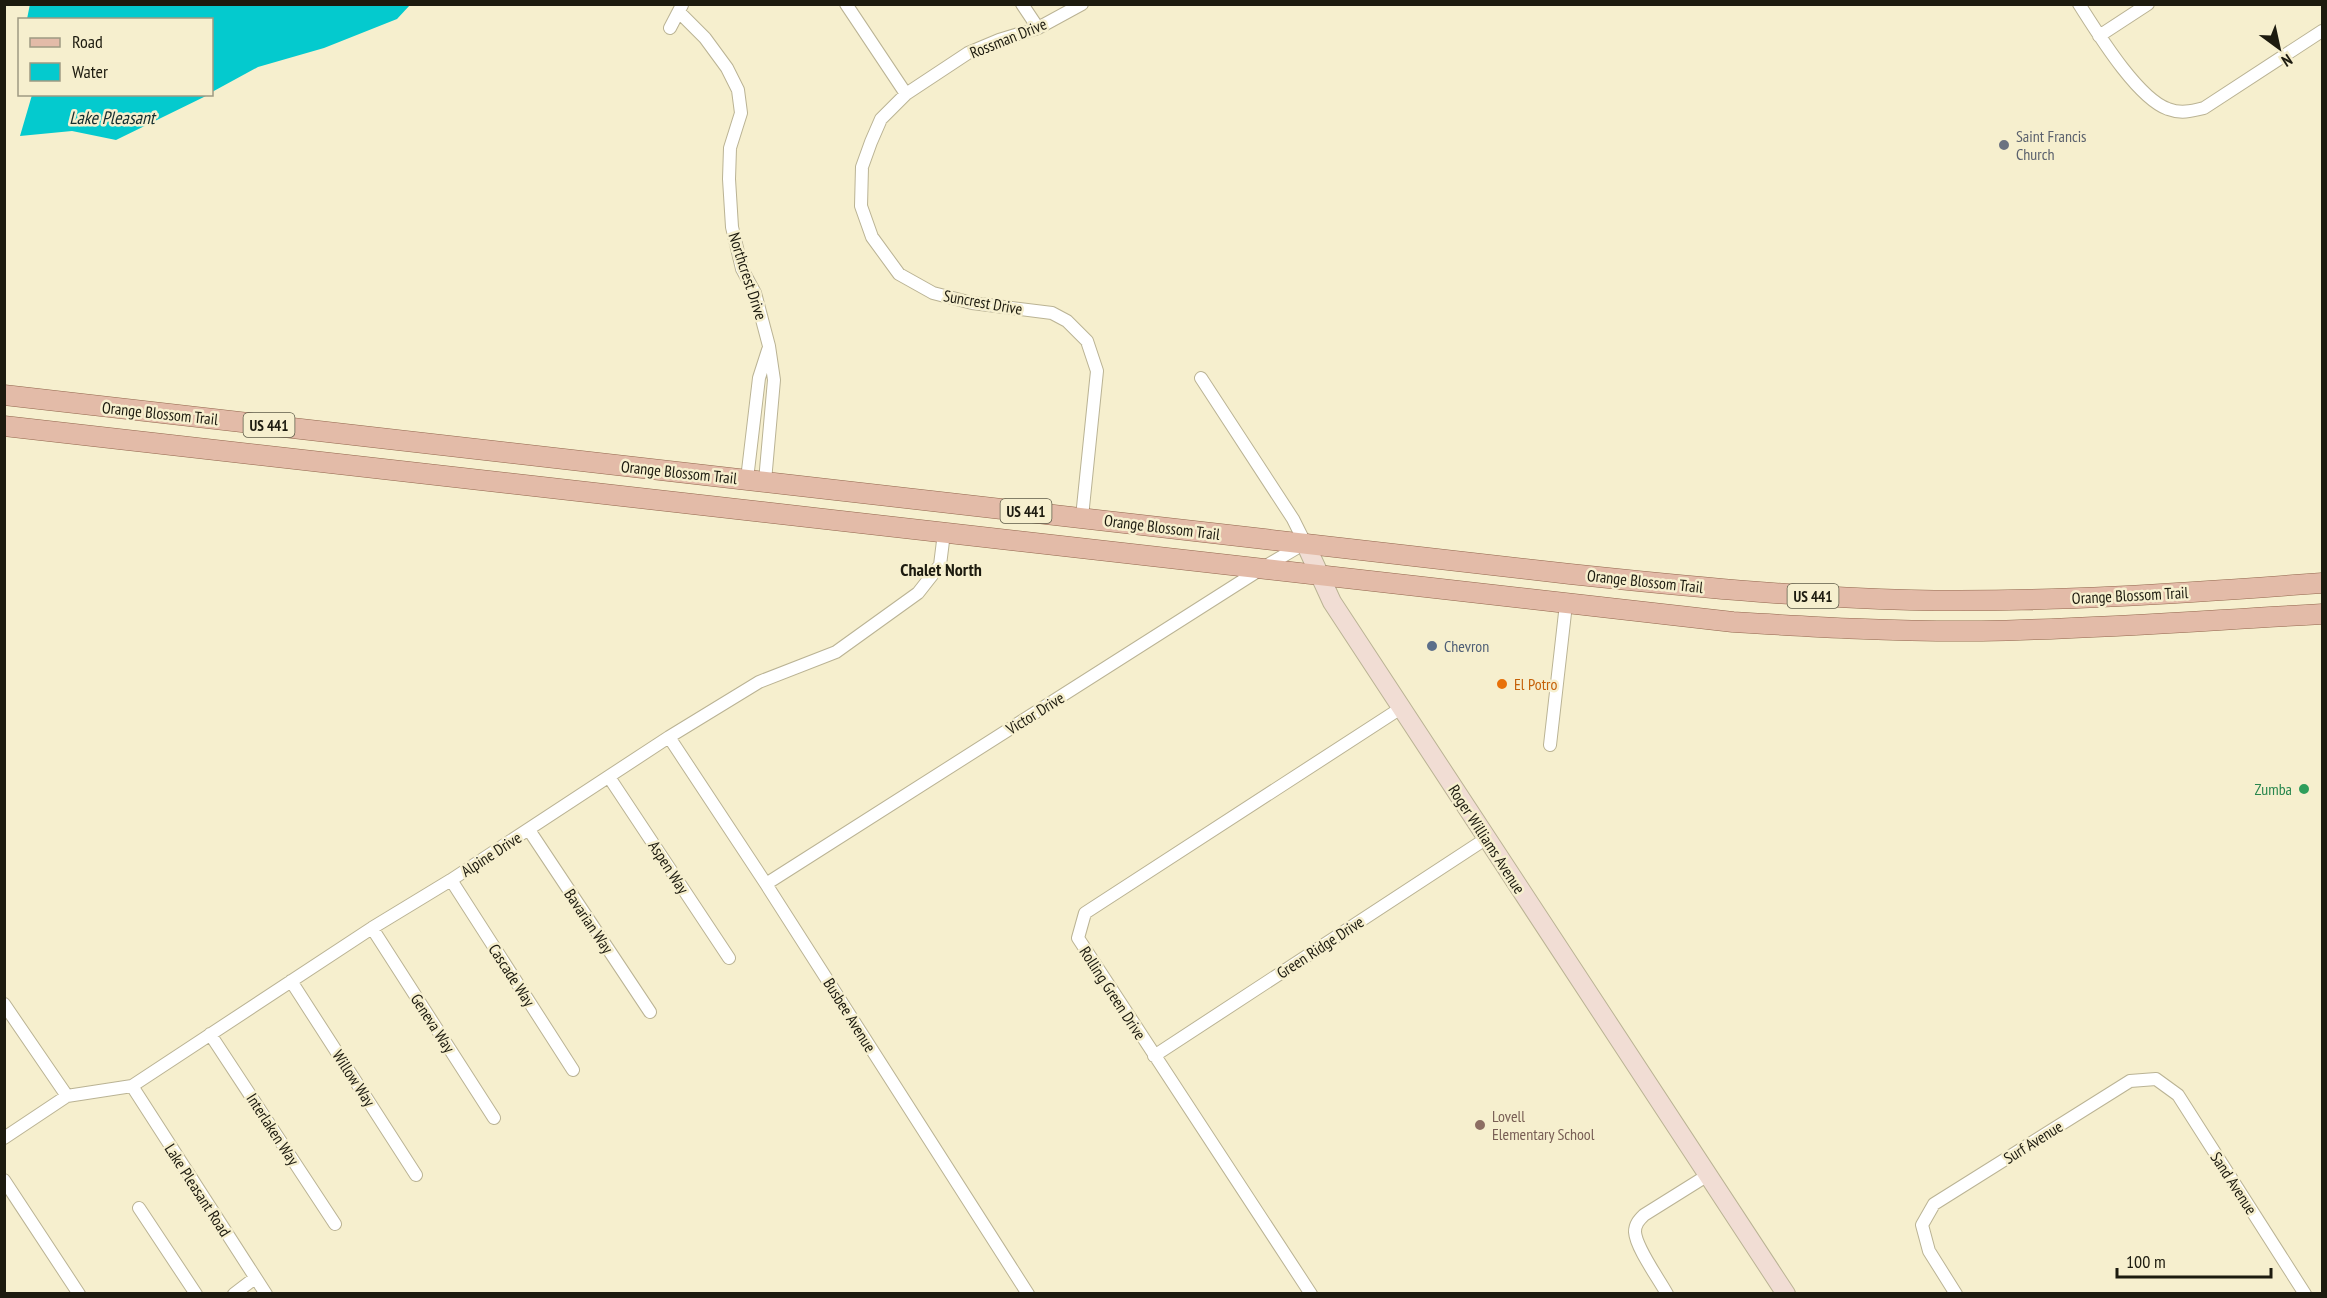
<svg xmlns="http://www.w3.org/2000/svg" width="2327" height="1298" font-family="'PT Sans Narrow',sans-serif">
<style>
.water{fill:#04cace}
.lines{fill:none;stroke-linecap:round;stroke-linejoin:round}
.street-casing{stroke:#bab394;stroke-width:14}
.secondary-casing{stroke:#bab394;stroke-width:20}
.primary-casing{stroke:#92664d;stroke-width:21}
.street{stroke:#fff;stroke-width:12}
.secondary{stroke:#f1ddd4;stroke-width:18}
.primary{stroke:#e3bba8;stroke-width:20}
.worship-dot{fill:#6b7280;stroke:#f6efce;stroke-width:2}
.service-dot{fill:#5c6f8a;stroke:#f6efce;stroke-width:2}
.food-dot{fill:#e8710a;stroke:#f6efce;stroke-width:2}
.leisure-dot{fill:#2e9e5b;stroke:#f6efce;stroke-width:2}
.education-dot{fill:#8d6e63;stroke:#f6efce;stroke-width:2}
.labels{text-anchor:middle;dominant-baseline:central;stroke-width:5;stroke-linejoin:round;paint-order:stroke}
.shield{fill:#f6efce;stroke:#5e5b48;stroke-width:1.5}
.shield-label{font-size:15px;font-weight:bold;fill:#1d1b0f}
.street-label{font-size:16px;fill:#1d1b0f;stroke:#f6efce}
.worship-label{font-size:16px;fill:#5b616d;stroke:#f6efce;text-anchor:start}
.service-label{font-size:16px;fill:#4e5e75;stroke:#f6efce;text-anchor:start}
.food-label{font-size:16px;fill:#c56008;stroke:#f6efce;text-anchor:start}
.leisure-label{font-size:16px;fill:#27864d;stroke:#f6efce;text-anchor:end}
.education-label{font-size:16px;fill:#785e54;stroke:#f6efce;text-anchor:start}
.water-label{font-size:18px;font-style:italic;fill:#142e2f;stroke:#f6efce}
.neighbourhood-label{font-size:18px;font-weight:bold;fill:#1d1b0f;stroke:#f6efce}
</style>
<rect width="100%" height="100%" fill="#f6efce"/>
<path class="water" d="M 30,4 L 410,4 L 410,5 L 397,19 L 324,48 L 258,67 L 212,92 L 212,20 L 27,19 Z
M 32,95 L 32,94 L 208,95 L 116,140 L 72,131 L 20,136 Z"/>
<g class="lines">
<g class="street-casing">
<path id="street" d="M 846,4 L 906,94
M 1022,4 L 1038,28
M 2079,4 C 2097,32 2137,98 2168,109 C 2181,114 2192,111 2204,108 L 2322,31
M 679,12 L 705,38 L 727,68 L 738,90 L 741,113 L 730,148 L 729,179 L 732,227 L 742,269 L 755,293 L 769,346 L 774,380 L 765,481
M 670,28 L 682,5
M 2099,36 L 2148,4
M 747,479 L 759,378 L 768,350
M 1082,517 L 1097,371 L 1087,341 L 1067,321 L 1052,313 L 972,303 L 933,293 L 899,274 L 872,237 L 861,206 L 862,167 L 871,142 L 881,119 L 906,94 L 968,53 L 999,40 L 1038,28 L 1082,4
M 669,737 L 766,884 L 1028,1294
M 1550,745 L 1566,604
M 609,777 L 729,958
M 529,830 L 650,1012
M 451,880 L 573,1070
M 766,884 L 1261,569 L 1305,543 L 1293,519 L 1201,378
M 372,928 L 494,1118
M 291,981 L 416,1175
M 4,1004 L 67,1096
M 210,1034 L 335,1224
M 1154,1056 L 1487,838
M 132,1086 L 266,1294
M 4,1138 L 67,1096 L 132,1086 L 372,928 L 451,880 L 669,737 L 759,682 L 836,652 L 918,593 L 940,565 L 944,533
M 4,1180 L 79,1294
M 139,1208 L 196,1294
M 234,1294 L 255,1278
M 1311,1294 L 1078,938 L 1085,913 L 1401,708
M 1667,1294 C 1659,1279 1636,1248 1635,1232 C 1635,1224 1639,1220 1644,1215 L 1708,1175
M 1956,1294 L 1929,1251 L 1922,1225 L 1934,1204 L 2130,1081 L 2156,1079 L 2178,1095 L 2305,1294"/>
</g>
<g class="secondary-casing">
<path id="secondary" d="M 1305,543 L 1332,602 L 1786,1294"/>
</g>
<g class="primary-casing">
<path id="primary" d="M 4,395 L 1570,574 C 1683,586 1796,597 1910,600 C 2047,603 2185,593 2322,583
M 4,426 L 1733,622 C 1816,627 1899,632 1982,631 C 2096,629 2209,620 2322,614"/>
</g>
<use href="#street" class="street"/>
<use href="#secondary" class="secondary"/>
<use href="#primary" class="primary"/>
</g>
<circle class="worship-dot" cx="2004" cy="145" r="6"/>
<circle class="service-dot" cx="1432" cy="646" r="6"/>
<circle class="food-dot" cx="1502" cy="684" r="6"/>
<circle class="leisure-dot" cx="2304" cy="789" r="6"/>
<circle class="education-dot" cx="1480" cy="1125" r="6"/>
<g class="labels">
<g class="shield">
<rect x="243.5" y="413" width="51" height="24" rx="4.5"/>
<rect x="1000.5" y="499" width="51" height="24" rx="4.5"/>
<rect x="1787.5" y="584" width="51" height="24" rx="4.5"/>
</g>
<g class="shield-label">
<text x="269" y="425">US 441</text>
<text x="1026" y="511">US 441</text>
<text x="1813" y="596">US 441</text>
</g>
<g class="street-label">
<text transform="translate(1008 38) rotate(-22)">Rossman Drive</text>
<text transform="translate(748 276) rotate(72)">Northcrest Drive</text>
<text transform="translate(983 302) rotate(10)">Suncrest Drive</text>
<text transform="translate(160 413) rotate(6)">Orange Blossom Trail</text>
<text transform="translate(679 472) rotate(6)">Orange Blossom Trail</text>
<text transform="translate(1162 527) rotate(7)">Orange Blossom Trail</text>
<text transform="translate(1645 581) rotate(6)">Orange Blossom Trail</text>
<text transform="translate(2130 595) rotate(-3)">Orange Blossom Trail</text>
<text transform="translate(1035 713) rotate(-32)">Victor Drive</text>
<text transform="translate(1487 839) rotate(57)">Roger Williams Avenue</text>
<text transform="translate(491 854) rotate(-33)">Alpine Drive</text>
<text transform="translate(669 867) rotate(57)">Aspen Way</text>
<text transform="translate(589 921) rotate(56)">Bavarian Way</text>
<text transform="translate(1320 947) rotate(-33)">Green Ridge Drive</text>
<text transform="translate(512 975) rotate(57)">Cascade Way</text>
<text transform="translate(1113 993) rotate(57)">Rolling Green Drive</text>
<text transform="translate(850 1015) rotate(58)">Busbee Avenue</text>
<text transform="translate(433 1023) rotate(57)">Geneva Way</text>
<text transform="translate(354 1078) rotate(57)">Willow Way</text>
<text transform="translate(273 1129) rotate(57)">Interlaken Way</text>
<text transform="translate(2033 1142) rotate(-32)">Surf Avenue</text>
<text transform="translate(2234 1183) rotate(57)">Sand Avenue</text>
<text transform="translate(198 1190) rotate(57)">Lake Pleasant Road</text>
</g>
<g class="worship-label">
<text x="2016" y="136">Saint Francis<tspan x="2016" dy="18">Church</tspan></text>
</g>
<g class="service-label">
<text x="1444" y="646">Chevron</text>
</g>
<g class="food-label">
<text x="1514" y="684">El Potro</text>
</g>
<g class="leisure-label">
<text x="2292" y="789">Zumba</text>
</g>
<g class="education-label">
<text x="1492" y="1116">Lovell<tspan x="1492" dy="18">Elementary School</tspan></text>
</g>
<g class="water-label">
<text x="112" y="117">Lake Pleasant</text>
</g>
<g class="neighbourhood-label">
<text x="941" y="569">Chalet North</text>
</g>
</g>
<rect width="2327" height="1298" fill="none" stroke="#1d1b0f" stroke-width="12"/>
<rect x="18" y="18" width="195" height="78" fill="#f6efce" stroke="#9f9a82" stroke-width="1.5"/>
<rect x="30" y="38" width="30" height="9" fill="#e3bba8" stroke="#9f9a82" stroke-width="1.5"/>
<text x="72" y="48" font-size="18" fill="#1d1b0f">Road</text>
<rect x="30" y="63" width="30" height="18" fill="#04cace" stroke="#9f9a82" stroke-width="1.5"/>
<text x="72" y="78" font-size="18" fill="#1d1b0f">Water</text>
<g transform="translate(2279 48) rotate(147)" stroke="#f6efce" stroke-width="4.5" paint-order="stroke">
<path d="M0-4.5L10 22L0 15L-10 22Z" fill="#1d1b0f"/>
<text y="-9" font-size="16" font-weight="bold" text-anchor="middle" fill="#1d1b0f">N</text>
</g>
<path d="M2117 1268v9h154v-9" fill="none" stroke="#1d1b0f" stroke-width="3"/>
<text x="2126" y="1268" font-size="18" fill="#1d1b0f" stroke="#f6efce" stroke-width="4.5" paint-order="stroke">100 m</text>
</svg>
